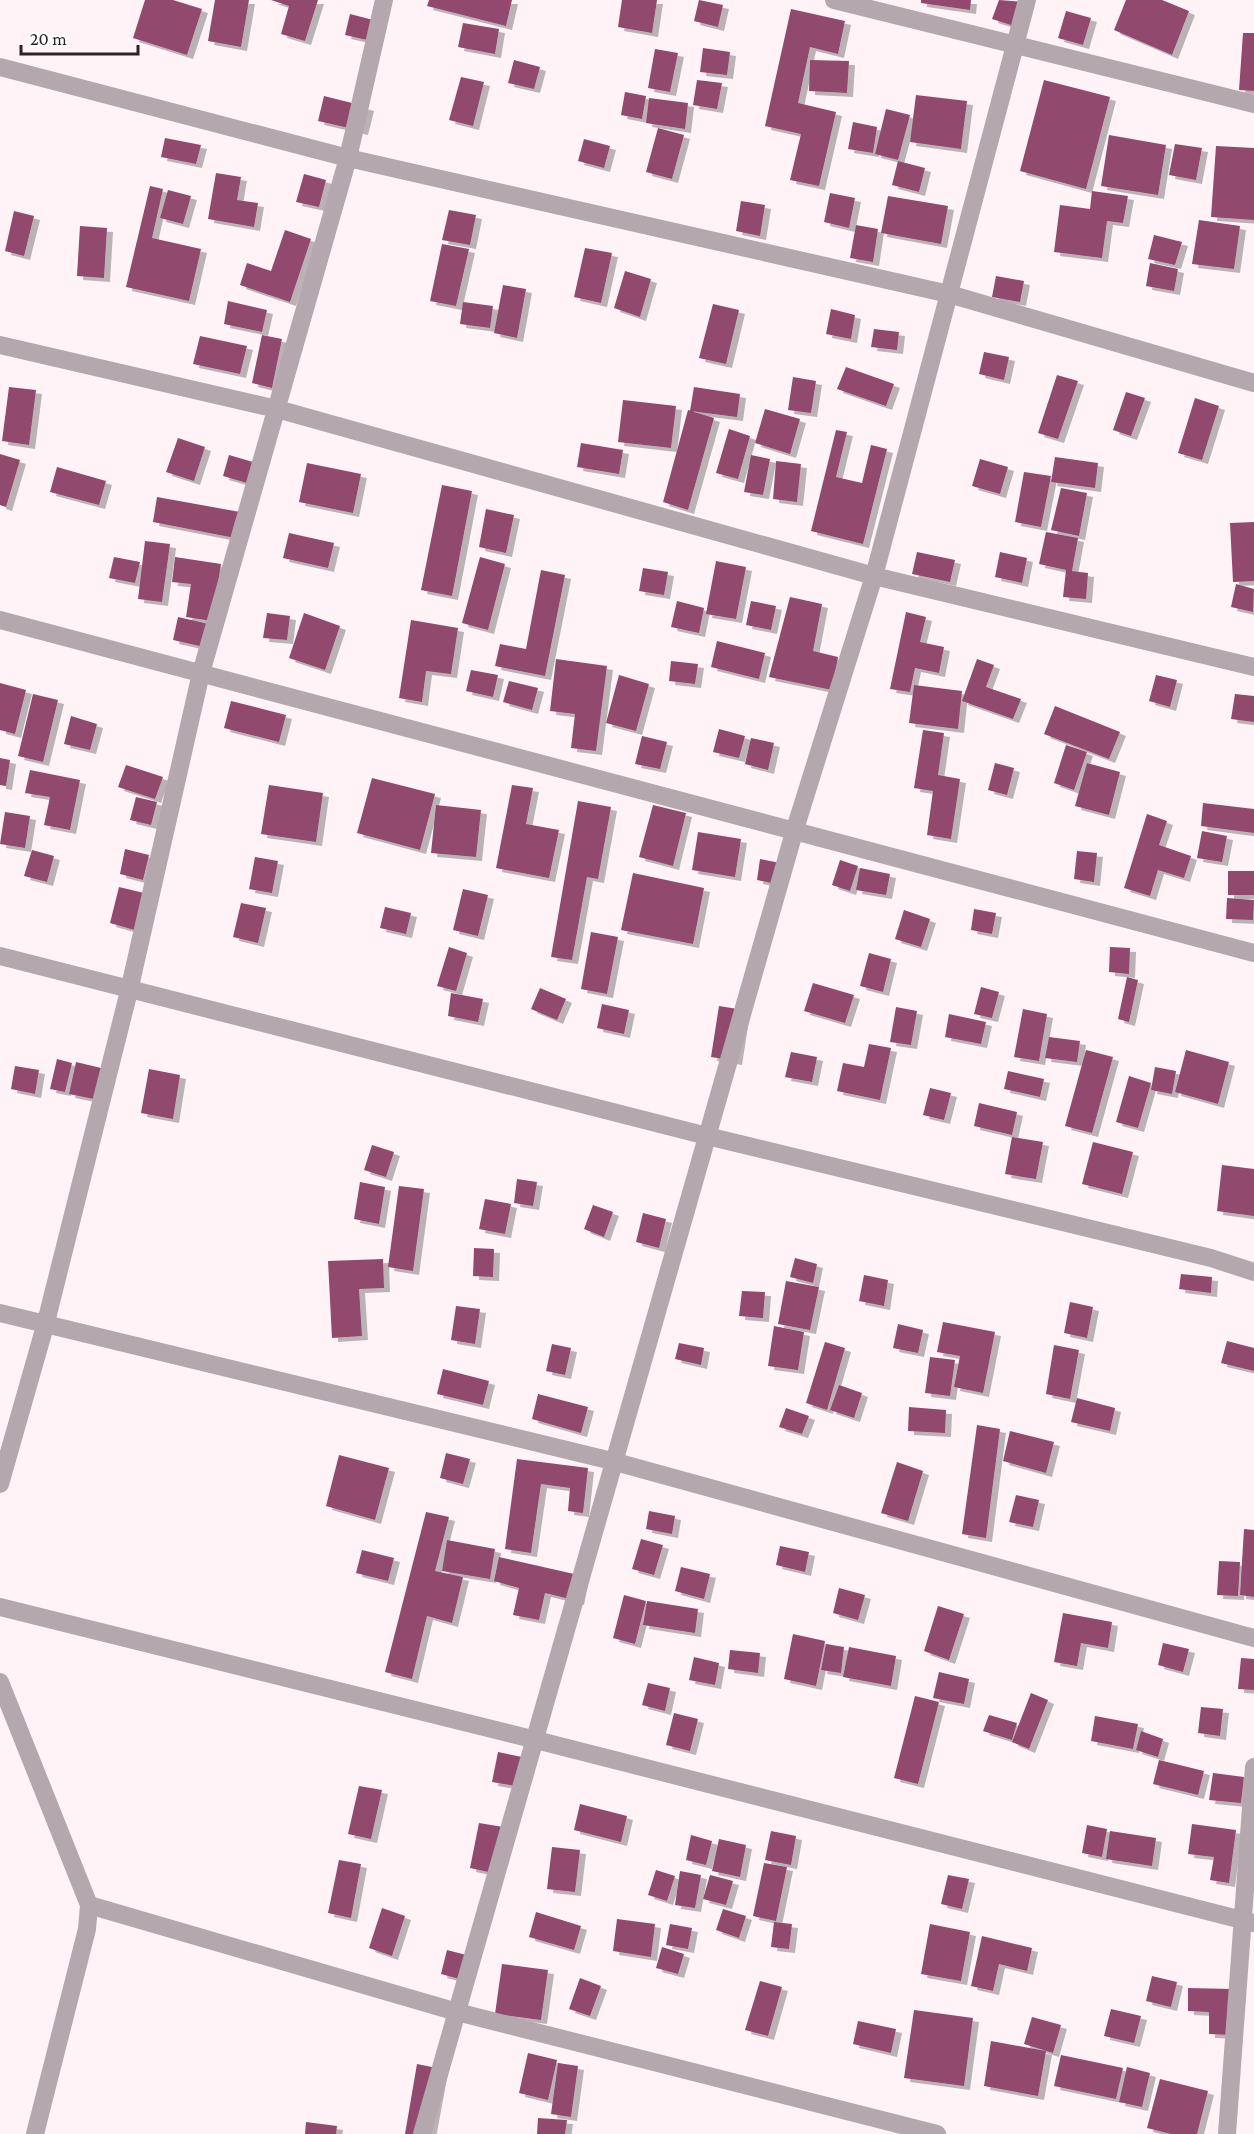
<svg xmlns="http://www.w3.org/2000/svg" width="1254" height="2134" font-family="'Crimson Pro',serif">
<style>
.building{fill:#91486d;filter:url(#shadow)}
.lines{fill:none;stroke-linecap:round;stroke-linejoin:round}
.minor{stroke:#b4a7ad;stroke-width:18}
</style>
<defs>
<filter id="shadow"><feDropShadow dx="6" dy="4" stdDeviation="0" flood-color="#0004"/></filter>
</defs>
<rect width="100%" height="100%" fill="#fff3f8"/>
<path class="building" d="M 145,0 L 173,0 L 202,9 L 187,55 L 133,38 Z
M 215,0 L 249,0 L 241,47 L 208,41 Z
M 271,0 L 318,0 L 305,41 L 281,34 L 289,6 Z
M 429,0 L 512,0 L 506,26 L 427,6 Z
M 622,0 L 657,0 L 652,33 L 618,27 Z
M 699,0 L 723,5 L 718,27 L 694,21 Z
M 921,0 L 971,0 L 970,10 L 921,3 Z
M 999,0 L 1023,2 L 1014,26 L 992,19 Z
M 1126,0 L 1162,0 L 1189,11 L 1172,55 L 1114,30 Z
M 791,9 L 845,21 L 838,54 L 810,47 L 798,103 L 836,112 L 819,186 L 790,180 L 801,134 L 765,126 Z
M 1066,11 L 1091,18 L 1083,45 L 1058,38 Z
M 350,14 L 381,22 L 376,42 L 345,35 Z
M 463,23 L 499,29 L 495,54 L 458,47 Z
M 1243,33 L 1254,33 L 1254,91 L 1239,90 Z
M 703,48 L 730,52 L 727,75 L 700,72 Z
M 655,49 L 678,53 L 670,92 L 648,88 Z
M 514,60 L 540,67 L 534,89 L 508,83 Z
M 810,60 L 849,61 L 847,93 L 809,91 Z
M 461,77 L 484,82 L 473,126 L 449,120 Z
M 697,80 L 722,83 L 717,109 L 693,105 Z
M 1044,80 L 1110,97 L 1086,189 L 1020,171 Z
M 625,92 L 646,96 L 642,119 L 621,115 Z
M 916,95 L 967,101 L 961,149 L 910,142 Z
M 324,96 L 368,107 L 362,131 L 318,121 Z
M 649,98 L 688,103 L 685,129 L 646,123 Z
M 886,109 L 910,115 L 898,160 L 875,154 Z
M 853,122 L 877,127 L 873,153 L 848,149 Z
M 658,128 L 684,135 L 672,179 L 646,172 Z
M 1109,135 L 1166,145 L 1158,195 L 1101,186 Z
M 165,138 L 201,145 L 196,164 L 161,157 Z
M 584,139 L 610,146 L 604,168 L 578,161 Z
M 1175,144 L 1202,148 L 1196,180 L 1169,175 Z
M 1216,146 L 1254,148 L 1254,220 L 1211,217 Z
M 898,161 L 925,168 L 919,192 L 892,185 Z
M 216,173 L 241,177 L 237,200 L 258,203 L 254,227 L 208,219 Z
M 304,174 L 326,180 L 319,207 L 296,202 Z
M 150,186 L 163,189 L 152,238 L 201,249 L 189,301 L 126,287 Z
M 168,190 L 191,196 L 183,224 L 160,218 Z
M 1092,191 L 1128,196 L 1123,223 L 1107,221 L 1102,258 L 1054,252 L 1060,205 L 1090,209 Z
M 830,193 L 855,198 L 849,228 L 824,222 Z
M 888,196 L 948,206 L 941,244 L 881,233 Z
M 741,201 L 765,205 L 760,236 L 736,231 Z
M 449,210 L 476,215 L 470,245 L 442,240 Z
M 14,211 L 34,216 L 24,256 L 5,251 Z
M 1199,220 L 1240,226 L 1234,269 L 1192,264 Z
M 856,225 L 878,229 L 873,262 L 850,258 Z
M 80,226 L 107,228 L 104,278 L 77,276 Z
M 285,230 L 311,239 L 290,302 L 240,285 L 247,263 L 271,271 Z
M 1154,235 L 1182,242 L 1175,265 L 1148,259 Z
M 442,244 L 469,249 L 456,306 L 430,301 Z
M 585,248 L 612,253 L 601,303 L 574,297 Z
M 1150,263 L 1178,269 L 1174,291 L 1146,286 Z
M 625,271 L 651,279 L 640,317 L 614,308 Z
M 996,276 L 1024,281 L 1020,302 L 992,297 Z
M 503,285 L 526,289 L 517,338 L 494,333 Z
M 228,301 L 267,310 L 262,332 L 224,324 Z
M 463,302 L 493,306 L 490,328 L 460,324 Z
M 713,304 L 739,310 L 726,364 L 699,358 Z
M 831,309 L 855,315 L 851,339 L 826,334 Z
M 874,329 L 899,332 L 897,350 L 871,347 Z
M 262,335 L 282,339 L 272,388 L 252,383 Z
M 200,336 L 247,346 L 240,374 L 193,364 Z
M 984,352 L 1009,357 L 1004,380 L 979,374 Z
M 846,367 L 894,384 L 886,406 L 837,389 Z
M 1057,375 L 1078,381 L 1058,439 L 1038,433 Z
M 793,377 L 816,381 L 811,413 L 788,410 Z
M 9,387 L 36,390 L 29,445 L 2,441 Z
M 694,387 L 740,394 L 737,417 L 690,411 Z
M 1126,392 L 1145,398 L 1131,436 L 1113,430 Z
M 1195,398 L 1219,406 L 1202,460 L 1178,453 Z
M 623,400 L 676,406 L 671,448 L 618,442 Z
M 765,409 L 800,419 L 790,454 L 755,443 Z
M 688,410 L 714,418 L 688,510 L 663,502 Z
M 729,429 L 750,436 L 738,479 L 716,473 Z
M 836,430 L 847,432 L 836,477 L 862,483 L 871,445 L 887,449 L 863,544 L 811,531 Z
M 178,438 L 205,447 L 194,481 L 166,472 Z
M 581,443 L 623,450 L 619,474 L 577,467 Z
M 0,454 L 20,460 L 6,507 L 0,505 Z
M 229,455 L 253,462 L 247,483 L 223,476 Z
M 751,455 L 770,459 L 763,495 L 744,492 Z
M 1055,457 L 1098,463 L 1095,488 L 1051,482 Z
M 980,459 L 1008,467 L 1000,494 L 972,486 Z
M 776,461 L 801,464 L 797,502 L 773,499 Z
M 307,463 L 361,474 L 353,513 L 299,502 Z
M 57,467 L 106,481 L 99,505 L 50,492 Z
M 1024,472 L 1051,476 L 1041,527 L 1015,522 Z
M 442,485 L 472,491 L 452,596 L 421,590 Z
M 1061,488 L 1087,493 L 1079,536 L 1051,530 Z
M 157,497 L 240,512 L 235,538 L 153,522 Z
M 486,509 L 514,515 L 506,553 L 479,547 Z
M 1254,522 L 1254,581 L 1233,582 L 1230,523 Z
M 1046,532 L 1078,538 L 1072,571 L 1088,573 L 1086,599 L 1063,597 L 1066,570 L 1039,564 Z
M 289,533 L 334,543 L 328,568 L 283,558 Z
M 145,541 L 170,544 L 162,602 L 138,599 Z
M 917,552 L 955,560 L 950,582 L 912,574 Z
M 1000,552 L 1027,558 L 1022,583 L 995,577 Z
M 114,557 L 140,562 L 135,583 L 109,578 Z
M 175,557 L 221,564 L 212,621 L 186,617 L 191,584 L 172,582 Z
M 480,557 L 505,564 L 488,630 L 462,623 Z
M 716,561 L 746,567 L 736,619 L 706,614 Z
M 643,568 L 668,572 L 664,595 L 639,591 Z
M 541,570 L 565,575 L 545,676 L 495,666 L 500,644 L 526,649 Z
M 1236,584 L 1254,589 L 1253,612 L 1231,607 Z
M 790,597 L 822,604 L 813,651 L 838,657 L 832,690 L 769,677 Z
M 677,601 L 704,608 L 699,633 L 671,627 Z
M 751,601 L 776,606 L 771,630 L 746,625 Z
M 906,612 L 926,617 L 920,642 L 944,647 L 939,673 L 915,668 L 910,692 L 890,689 Z
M 267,613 L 290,616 L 287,640 L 263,638 Z
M 304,613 L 340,626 L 325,670 L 289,658 Z
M 178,617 L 209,624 L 204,647 L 173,640 Z
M 411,620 L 458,628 L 451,674 L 426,671 L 422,702 L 399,698 Z
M 717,641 L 765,653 L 759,679 L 711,667 Z
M 556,659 L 607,666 L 596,751 L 571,748 L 575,714 L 550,711 Z
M 977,659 L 994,665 L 986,687 L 1021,699 L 1013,719 L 962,701 Z
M 671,661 L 698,664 L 695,684 L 669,681 Z
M 471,670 L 498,675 L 493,697 L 466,691 Z
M 619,675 L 649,684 L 636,731 L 606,723 Z
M 1156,675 L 1177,680 L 1170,707 L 1149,701 Z
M 509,681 L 538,688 L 532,710 L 503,702 Z
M 0,683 L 26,690 L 15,734 L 0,730 Z
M 914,685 L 962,691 L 958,729 L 909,723 Z
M 33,694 L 58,700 L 43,762 L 18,756 Z
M 1235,694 L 1254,696 L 1254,722 L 1231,719 Z
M 231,701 L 286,715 L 279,742 L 224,728 Z
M 1055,706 L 1120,732 L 1109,759 L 1044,734 Z
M 71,716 L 97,724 L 90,750 L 64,744 Z
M 719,729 L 745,736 L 739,758 L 713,752 Z
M 923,730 L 944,733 L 938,775 L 960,779 L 951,839 L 927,835 L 933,791 L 914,788 Z
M 642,736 L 667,742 L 660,769 L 635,764 Z
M 751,738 L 774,743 L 768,770 L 745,764 Z
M 1066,745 L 1087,752 L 1074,790 L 1054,783 Z
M 0,758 L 10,760 L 6,786 L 0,785 Z
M 995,763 L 1014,768 L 1007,795 L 988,790 Z
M 1087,763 L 1120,772 L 1109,815 L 1075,806 Z
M 126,765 L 163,777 L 155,799 L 118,787 Z
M 30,770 L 80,780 L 70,830 L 44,825 L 50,797 L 25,793 Z
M 372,778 L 435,794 L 420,850 L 357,833 Z
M 269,785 L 323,793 L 316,842 L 261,834 Z
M 512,785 L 533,788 L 526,824 L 559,830 L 549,878 L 496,868 Z
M 136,797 L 157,802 L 151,825 L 130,820 Z
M 578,801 L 611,807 L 598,879 L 587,877 L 572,960 L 551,957 Z
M 1203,803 L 1254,809 L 1254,833 L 1201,826 Z
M 436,805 L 481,810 L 476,857 L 431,853 Z
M 653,805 L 686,813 L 673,866 L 639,857 Z
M 5,812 L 30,816 L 25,848 L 0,844 Z
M 1147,814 L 1167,821 L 1159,845 L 1191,856 L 1184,878 L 1158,870 L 1150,896 L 1124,888 Z
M 1202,831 L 1227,836 L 1222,862 L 1197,858 Z
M 698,832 L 741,839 L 735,877 L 692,870 Z
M 125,849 L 149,855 L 143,880 L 120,874 Z
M 32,850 L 54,856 L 47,882 L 24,876 Z
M 1077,851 L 1097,853 L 1094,882 L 1074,879 Z
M 255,857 L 278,861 L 272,893 L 249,889 Z
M 760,859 L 785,864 L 781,885 L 757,880 Z
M 840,860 L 858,866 L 850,891 L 832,885 Z
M 860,868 L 890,874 L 886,895 L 856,890 Z
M 1228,871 L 1254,871 L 1254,895 L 1228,895 Z
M 633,873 L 704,888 L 693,944 L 621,930 Z
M 119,887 L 148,894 L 138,931 L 110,923 Z
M 463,889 L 488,895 L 478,936 L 453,930 Z
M 1227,898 L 1254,900 L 1253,920 L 1226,919 Z
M 241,903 L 266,908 L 258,943 L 233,937 Z
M 385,907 L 411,913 L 406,934 L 380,928 Z
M 974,909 L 996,913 L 992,934 L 971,930 Z
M 904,910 L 930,919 L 921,947 L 895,939 Z
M 591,932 L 618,937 L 607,994 L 581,989 Z
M 449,947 L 467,953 L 456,991 L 437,986 Z
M 1110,947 L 1130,948 L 1129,974 L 1109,972 Z
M 869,953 L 891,959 L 883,992 L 860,986 Z
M 1127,977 L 1138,980 L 1129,1022 L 1118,1019 Z
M 813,983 L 854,995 L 845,1023 L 804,1011 Z
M 981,987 L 999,992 L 992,1018 L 974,1014 Z
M 540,988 L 566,999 L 557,1020 L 531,1009 Z
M 451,993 L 483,999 L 478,1022 L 448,1016 Z
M 602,1004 L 629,1010 L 624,1034 L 597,1028 Z
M 719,1006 L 744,1010 L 736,1061 L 711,1057 Z
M 896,1007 L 917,1011 L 911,1045 L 890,1042 Z
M 1023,1009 L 1047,1014 L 1039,1061 L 1014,1057 Z
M 949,1014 L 986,1022 L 981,1044 L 945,1037 Z
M 1049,1037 L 1080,1041 L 1077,1062 L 1045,1058 Z
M 869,1044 L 891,1048 L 880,1100 L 837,1091 L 843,1063 L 864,1067 Z
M 1086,1050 L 1113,1057 L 1092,1133 L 1065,1126 Z
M 1186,1050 L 1229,1062 L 1218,1104 L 1175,1092 Z
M 791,1052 L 817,1057 L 812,1082 L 785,1077 Z
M 57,1059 L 72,1063 L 65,1092 L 50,1089 Z
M 76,1062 L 101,1068 L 94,1099 L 69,1094 Z
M 15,1066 L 39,1070 L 35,1094 L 11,1089 Z
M 1155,1067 L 1176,1071 L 1172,1094 L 1151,1090 Z
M 149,1069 L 180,1075 L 173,1119 L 141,1113 Z
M 1008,1071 L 1044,1079 L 1040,1097 L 1004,1089 Z
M 1129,1076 L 1151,1083 L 1138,1128 L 1116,1122 Z
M 930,1088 L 951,1093 L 944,1120 L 923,1115 Z
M 979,1103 L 1017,1112 L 1012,1135 L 974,1126 Z
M 1012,1137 L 1043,1142 L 1036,1179 L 1005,1174 Z
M 1093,1142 L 1133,1152 L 1122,1194 L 1082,1184 Z
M 372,1145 L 394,1152 L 386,1177 L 364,1170 Z
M 1222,1165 L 1254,1169 L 1254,1216 L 1217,1211 Z
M 517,1179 L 537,1182 L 533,1206 L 514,1203 Z
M 360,1182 L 385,1187 L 379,1224 L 354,1219 Z
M 399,1186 L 424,1189 L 413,1271 L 388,1267 Z
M 485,1199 L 511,1204 L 505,1234 L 479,1229 Z
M 593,1205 L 613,1212 L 604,1237 L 584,1229 Z
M 643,1213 L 666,1219 L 659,1248 L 636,1242 Z
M 474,1248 L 494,1249 L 493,1277 L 473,1276 Z
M 795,1258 L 817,1264 L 813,1283 L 790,1277 Z
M 383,1259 L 384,1288 L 359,1289 L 362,1336 L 332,1338 L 328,1261 Z
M 1181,1274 L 1212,1277 L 1211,1293 L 1179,1289 Z
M 864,1275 L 888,1280 L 884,1306 L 859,1301 Z
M 786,1281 L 819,1287 L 810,1330 L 778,1324 Z
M 742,1291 L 765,1292 L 763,1318 L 739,1316 Z
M 1070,1302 L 1093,1307 L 1087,1338 L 1064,1333 Z
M 456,1306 L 480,1309 L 475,1344 L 451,1340 Z
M 943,1322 L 995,1332 L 983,1393 L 954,1387 L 960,1356 L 937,1352 Z
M 898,1324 L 923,1330 L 918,1353 L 893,1348 Z
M 774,1326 L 804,1332 L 798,1370 L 768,1366 Z
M 1227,1341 L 1254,1348 L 1254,1371 L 1221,1363 Z
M 825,1342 L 845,1348 L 827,1410 L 806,1403 Z
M 679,1343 L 704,1348 L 701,1365 L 675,1359 Z
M 552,1344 L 571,1348 L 565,1375 L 546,1371 Z
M 1054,1345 L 1079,1350 L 1070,1399 L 1046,1394 Z
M 930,1357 L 955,1360 L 950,1396 L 925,1393 Z
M 443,1369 L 489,1381 L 483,1405 L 437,1394 Z
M 839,1385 L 862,1393 L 854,1418 L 830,1410 Z
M 538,1394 L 588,1407 L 581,1433 L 532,1419 Z
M 1077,1398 L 1115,1408 L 1110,1431 L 1071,1422 Z
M 909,1407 L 946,1410 L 945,1433 L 908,1431 Z
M 786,1408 L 809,1416 L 802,1434 L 779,1427 Z
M 977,1425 L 1000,1429 L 986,1538 L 962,1534 Z
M 1010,1431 L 1054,1442 L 1046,1473 L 1003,1461 Z
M 446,1453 L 470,1459 L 463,1484 L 440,1478 Z
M 339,1455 L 389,1468 L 375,1520 L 326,1506 Z
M 517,1459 L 588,1468 L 583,1513 L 568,1511 L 570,1488 L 541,1484 L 531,1553 L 505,1549 Z
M 897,1462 L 923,1471 L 908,1521 L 881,1513 Z
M 1016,1495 L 1039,1500 L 1033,1527 L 1009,1522 Z
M 649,1511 L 675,1516 L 672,1534 L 646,1529 Z
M 426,1512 L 449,1517 L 435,1571 L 463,1577 L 452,1623 L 427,1616 L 412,1679 L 385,1672 Z
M 1244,1529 L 1254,1530 L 1254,1597 L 1240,1595 Z
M 641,1539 L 663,1545 L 654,1575 L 632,1569 Z
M 447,1540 L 495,1549 L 490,1579 L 442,1571 Z
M 780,1546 L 809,1552 L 805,1572 L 776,1565 Z
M 362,1550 L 394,1558 L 388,1581 L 356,1573 Z
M 499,1557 L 583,1576 L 578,1601 L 545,1593 L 539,1620 L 513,1615 L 519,1588 L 494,1581 Z
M 1219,1561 L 1240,1562 L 1238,1596 L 1217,1595 Z
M 681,1567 L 710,1574 L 704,1599 L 675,1591 Z
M 839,1588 L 865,1595 L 858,1620 L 833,1613 Z
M 624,1595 L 646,1601 L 635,1644 L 613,1638 Z
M 647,1601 L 698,1609 L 695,1633 L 643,1625 Z
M 938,1606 L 964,1614 L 949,1660 L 924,1651 Z
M 1063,1613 L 1112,1622 L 1108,1648 L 1081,1643 L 1077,1666 L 1054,1662 Z
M 793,1634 L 825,1641 L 816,1686 L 784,1679 Z
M 1163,1643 L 1189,1649 L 1183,1672 L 1158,1665 Z
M 826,1644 L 844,1647 L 841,1673 L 821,1670 Z
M 849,1647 L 896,1656 L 891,1686 L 843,1677 Z
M 730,1650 L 760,1653 L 758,1673 L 728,1669 Z
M 694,1657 L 719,1663 L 715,1685 L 689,1680 Z
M 1241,1658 L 1254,1659 L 1254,1690 L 1238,1689 Z
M 939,1672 L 969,1679 L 964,1704 L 933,1698 Z
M 648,1683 L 670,1688 L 665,1711 L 642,1705 Z
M 1031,1693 L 1048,1700 L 1029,1749 L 1012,1742 Z
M 915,1696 L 939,1702 L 918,1784 L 894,1778 Z
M 1201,1707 L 1223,1709 L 1220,1736 L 1198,1733 Z
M 674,1713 L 698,1719 L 690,1751 L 666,1745 Z
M 989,1715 L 1017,1723 L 1012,1740 L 983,1731 Z
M 1095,1716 L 1138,1724 L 1133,1749 L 1091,1741 Z
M 1141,1731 L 1163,1739 L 1158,1757 L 1136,1750 Z
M 498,1752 L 522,1757 L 516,1786 L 492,1782 Z
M 1159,1760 L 1204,1771 L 1198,1795 L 1153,1784 Z
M 1213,1773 L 1244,1777 L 1241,1803 L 1209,1800 Z
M 359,1786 L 382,1790 L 371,1839 L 348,1834 Z
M 580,1804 L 627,1816 L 621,1842 L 574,1830 Z
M 479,1823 L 503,1827 L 493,1873 L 470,1868 Z
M 1192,1824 L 1236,1830 L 1229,1883 L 1210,1880 L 1214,1857 L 1188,1854 Z
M 1087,1825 L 1107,1829 L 1102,1857 L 1082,1853 Z
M 771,1831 L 796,1836 L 791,1865 L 765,1860 Z
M 1110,1831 L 1156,1838 L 1152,1866 L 1106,1859 Z
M 691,1835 L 712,1841 L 706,1865 L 686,1860 Z
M 719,1839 L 746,1845 L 740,1877 L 712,1871 Z
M 552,1847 L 580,1850 L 575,1892 L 547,1889 Z
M 339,1860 L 361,1864 L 351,1918 L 328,1913 Z
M 764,1863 L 787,1867 L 776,1921 L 753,1916 Z
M 656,1870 L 675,1876 L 667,1901 L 648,1895 Z
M 680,1871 L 701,1875 L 695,1908 L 675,1905 Z
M 710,1875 L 733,1881 L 726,1905 L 703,1899 Z
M 948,1875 L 969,1879 L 962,1909 L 941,1904 Z
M 382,1908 L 405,1916 L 392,1956 L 369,1948 Z
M 723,1909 L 746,1916 L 739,1938 L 716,1930 Z
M 536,1912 L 581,1926 L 574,1950 L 529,1937 Z
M 617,1919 L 655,1924 L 651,1957 L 613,1951 Z
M 774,1922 L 792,1924 L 789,1949 L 771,1947 Z
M 670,1924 L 692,1928 L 688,1949 L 666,1945 Z
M 930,1924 L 970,1932 L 961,1981 L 921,1974 Z
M 982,1936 L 1032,1948 L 1027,1971 L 999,1964 L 993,1991 L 971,1986 Z
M 662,1947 L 684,1954 L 678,1974 L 656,1968 Z
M 447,1950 L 470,1956 L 463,1980 L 441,1974 Z
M 502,1964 L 548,1970 L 541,2020 L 495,2014 Z
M 1152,1976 L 1177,1982 L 1171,2007 L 1146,2001 Z
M 580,1978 L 601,1986 L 590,2016 L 569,2009 Z
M 760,1981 L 782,1987 L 768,2036 L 745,2030 Z
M 1188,1988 L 1232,1989 L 1231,2035 L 1209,2034 L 1209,2012 L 1188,2011 Z
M 1111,2009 L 1141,2016 L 1134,2043 L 1104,2036 Z
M 914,2010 L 973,2018 L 964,2086 L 904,2078 Z
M 1032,2017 L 1061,2025 L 1053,2053 L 1024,2044 Z
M 858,2021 L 896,2029 L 891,2053 L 853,2044 Z
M 991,2041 L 1046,2051 L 1038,2096 L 984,2086 Z
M 528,2053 L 557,2060 L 548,2100 L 519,2093 Z
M 1061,2055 L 1123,2068 L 1116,2099 L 1054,2086 Z
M 558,2063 L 578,2066 L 571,2117 L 551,2114 Z
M 417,2064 L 442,2069 L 430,2134 L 405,2134 Z
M 1127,2067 L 1150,2073 L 1142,2107 L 1119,2102 Z
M 1160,2079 L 1208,2091 L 1197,2134 L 1171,2134 L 1147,2128 Z
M 538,2118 L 567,2120 L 565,2134 L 537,2134 Z
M 306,2122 L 337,2126 L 336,2134 L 305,2134 Z"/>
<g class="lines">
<path class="minor" d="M 834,0 L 1254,104
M 0,67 L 348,158 L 949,294 L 1254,383
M 0,345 L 277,409 L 874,576 L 1254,667
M 0,620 L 1254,953
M 0,956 L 707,1136 L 1211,1258 L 1254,1272
M 0,1313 L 612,1461 L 1254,1638
M 0,1484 L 45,1326 L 129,991 L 201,673 L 348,158 L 384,0
M 0,1607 L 536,1740 L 1254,1923
M 0,1682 L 89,1905 L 87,1929 L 35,2134
M 89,1905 L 457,2012 L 937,2134
M 422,2134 L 795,829 L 874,576 L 1027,0
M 1227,2134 L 1254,1767"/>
</g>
<path d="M21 45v9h117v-9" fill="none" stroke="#2d2327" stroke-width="3"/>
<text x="30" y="45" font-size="18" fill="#2d2327" stroke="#ffffff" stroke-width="4.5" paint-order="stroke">20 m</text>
</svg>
